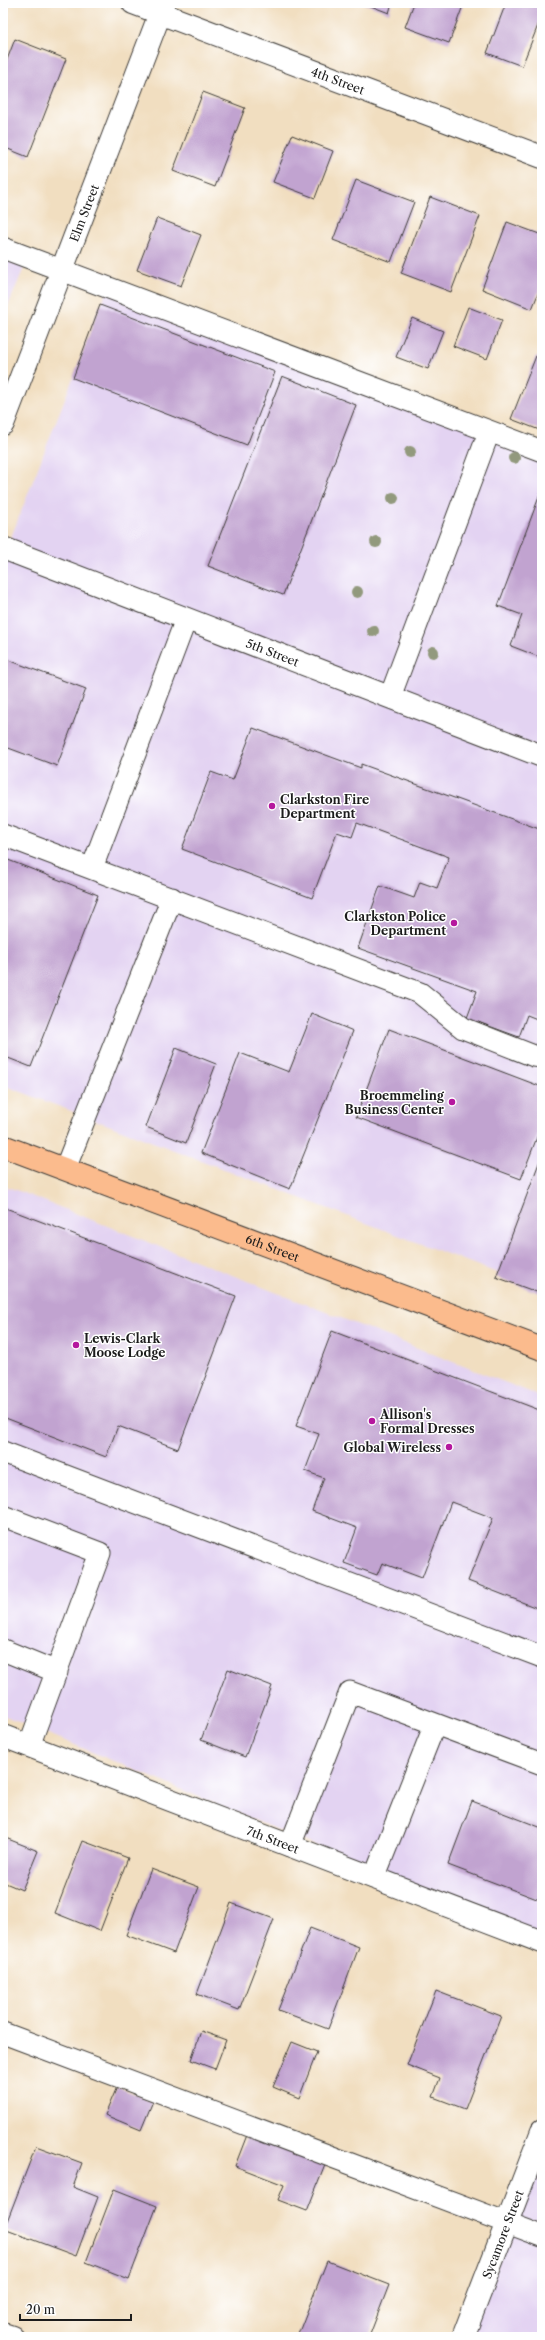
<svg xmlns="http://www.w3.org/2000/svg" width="545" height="2340" font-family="'Libre Caslon Text',serif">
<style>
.built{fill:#e3d3f2}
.building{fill:#c1a3d0}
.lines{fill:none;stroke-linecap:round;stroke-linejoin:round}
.service-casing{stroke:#3c3935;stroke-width:23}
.minor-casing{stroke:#3c3935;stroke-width:24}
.tertiary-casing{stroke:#3c3935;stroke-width:24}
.primary-casing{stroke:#3c3935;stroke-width:24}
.service{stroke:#fff;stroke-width:21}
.minor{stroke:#fff;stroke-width:22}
.tertiary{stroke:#fff;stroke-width:22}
.primary{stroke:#fbbb8d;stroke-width:22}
.tree{fill:#92997d}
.poi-dot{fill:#b5179e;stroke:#fff;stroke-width:1.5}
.labels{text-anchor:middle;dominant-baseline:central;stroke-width:3;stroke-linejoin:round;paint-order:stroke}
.street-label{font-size:12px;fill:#1c1c1c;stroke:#fff}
.poi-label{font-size:12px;font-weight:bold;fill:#1c1c1c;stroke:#fff;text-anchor:start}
</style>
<rect width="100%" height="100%" fill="#fff"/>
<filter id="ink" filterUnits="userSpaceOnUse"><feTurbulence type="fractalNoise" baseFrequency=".025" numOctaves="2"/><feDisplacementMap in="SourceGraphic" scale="8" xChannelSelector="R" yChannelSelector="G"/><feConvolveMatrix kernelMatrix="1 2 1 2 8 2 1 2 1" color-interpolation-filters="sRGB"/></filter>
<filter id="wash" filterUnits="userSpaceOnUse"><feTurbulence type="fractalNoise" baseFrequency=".012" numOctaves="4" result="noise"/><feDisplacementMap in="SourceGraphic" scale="16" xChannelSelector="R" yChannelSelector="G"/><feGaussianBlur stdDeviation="0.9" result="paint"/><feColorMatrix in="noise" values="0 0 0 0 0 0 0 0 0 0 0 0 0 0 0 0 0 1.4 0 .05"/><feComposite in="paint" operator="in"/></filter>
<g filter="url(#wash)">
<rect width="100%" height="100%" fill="#f1dec0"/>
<path class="built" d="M 3,248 L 28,258 L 3,318 Z
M 108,288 L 542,454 L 542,1290 L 3,1085 L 3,558 Z
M 3,1185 L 542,1397 L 542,1940 L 3,1715 Z
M 542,2131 L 542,2337 L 463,2337 Z"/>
<g id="blocks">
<path class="building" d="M 363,3 L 392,3 L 389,13 Z
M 414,3 L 464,3 L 449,43 L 405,27 Z
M 506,3 L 542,3 L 542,15 L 522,66 L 487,53 Z
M 15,39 L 66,59 L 28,157 L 3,147 L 3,70 Z
M 203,92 L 245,108 L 215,187 L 173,171 Z
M 292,135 L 333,151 L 315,198 L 273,182 Z
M 356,180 L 414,202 L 391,262 L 333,240 Z
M 430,197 L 480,216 L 451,292 L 401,273 Z
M 157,218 L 201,235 L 181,286 L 137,270 Z
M 507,222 L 542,235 L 542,284 L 532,309 L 482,289 Z
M 100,305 L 275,372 L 247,445 L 73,378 Z
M 468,307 L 502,320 L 487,359 L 453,346 Z
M 412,318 L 443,331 L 428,369 L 396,357 Z
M 536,356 L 542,358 L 542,431 L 511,419 Z
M 282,376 L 356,405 L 283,595 L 208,566 Z
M 542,489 L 542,658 L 511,646 L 522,615 L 498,606 Z
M 3,658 L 86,689 L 57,766 L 3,746 Z
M 253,728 L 361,768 L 361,764 L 542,830 L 542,1021 L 527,1015 L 519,1037 L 467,1018 L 477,991 L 358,948 L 380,886 L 414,898 L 420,882 L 437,888 L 449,857 L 357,823 L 352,837 L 337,832 L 312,898 L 182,849 L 211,772 L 233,780 Z
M 3,858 L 98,895 L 31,1067 L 3,1056 Z
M 312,1014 L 353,1031 L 290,1189 L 201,1153 L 240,1053 L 289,1072 Z
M 389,1029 L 542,1087 L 542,1124 L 521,1179 L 356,1117 Z
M 176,1048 L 216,1064 L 186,1143 L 146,1127 Z
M 542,1155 L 542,1294 L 496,1277 Z
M 3,1207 L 236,1296 L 178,1449 L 118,1426 L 106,1457 L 3,1417 Z
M 332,1331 L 542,1411 L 542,1610 L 468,1581 L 493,1518 L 451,1502 L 422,1578 L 382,1563 L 377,1575 L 344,1563 L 357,1528 L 312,1511 L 324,1478 L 305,1471 L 319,1434 L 296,1426 Z
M 228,1669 L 272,1686 L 245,1757 L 201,1740 Z
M 472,1801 L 542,1828 L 542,1901 L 448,1865 Z
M 3,1837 L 38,1851 L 22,1890 L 3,1882 Z
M 83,1841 L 128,1858 L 100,1931 L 55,1913 Z
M 151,1869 L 199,1887 L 174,1953 L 126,1935 Z
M 231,1903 L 274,1919 L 239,2010 L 197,1994 Z
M 310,1928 L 359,1947 L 328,2029 L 278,2010 Z
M 436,1991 L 501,2016 L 465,2109 L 433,2097 L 440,2078 L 407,2065 Z
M 201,2031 L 226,2040 L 215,2069 L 191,2060 Z
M 292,2042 L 317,2052 L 299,2098 L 273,2087 Z
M 117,2087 L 153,2101 L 141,2130 L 105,2115 Z
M 247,2135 L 325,2165 L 307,2211 L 278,2200 L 284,2185 L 235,2166 Z
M 36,2146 L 82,2163 L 73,2187 L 98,2197 L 76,2256 L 4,2229 Z
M 114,2189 L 157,2206 L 129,2279 L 86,2262 Z
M 327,2261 L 389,2285 L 369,2337 L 297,2337 Z"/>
</g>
</g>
<g filter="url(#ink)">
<use href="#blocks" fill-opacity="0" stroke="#3c3935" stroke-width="1"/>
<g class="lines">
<g class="service-casing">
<path id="service" d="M 3,248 L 542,451
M 390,697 L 489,432
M 3,835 L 420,993 L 463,1028 L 534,1056 L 542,1057
M 92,868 L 186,619
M 65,1169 L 172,898
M 3,1452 L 542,1657
M 3,1516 L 100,1553 L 29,1746
M 3,1650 L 57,1672
M 290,1846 L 350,1692 L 542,1764
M 374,1878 L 435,1724
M 3,2033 L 542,2236"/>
</g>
<g class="minor-casing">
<g id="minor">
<path id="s1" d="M 133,3 L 542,157"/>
<path id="s2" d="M 3,1736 L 542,1942"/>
<path d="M 3,2334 L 12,2337"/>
<path id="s3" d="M 463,2337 L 542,2131"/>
</g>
</g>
<g class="tertiary-casing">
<g id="tertiary">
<path id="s4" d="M 3,424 L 164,3"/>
<path id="s5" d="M 3,548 L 542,756"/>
</g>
</g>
<g class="primary-casing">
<g id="primary">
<path id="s6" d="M 3,1146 L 542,1349"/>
</g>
</g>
<use href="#service" class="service"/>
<use href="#minor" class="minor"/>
<use href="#tertiary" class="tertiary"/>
<use href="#primary" class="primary"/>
</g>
<g class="tree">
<circle cx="410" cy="452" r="6"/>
<circle cx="514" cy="458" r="6"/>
<circle cx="393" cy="498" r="6"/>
<circle cx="376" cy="542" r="6"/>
<circle cx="357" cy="592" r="6"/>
<circle cx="373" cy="631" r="6"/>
<circle cx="433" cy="652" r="6"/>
</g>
</g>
<g class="poi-dot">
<circle cx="272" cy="806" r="4"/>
<circle cx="454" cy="923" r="4"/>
<circle cx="452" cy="1102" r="4"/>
<circle cx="76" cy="1345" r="4"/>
<circle cx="372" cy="1421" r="4"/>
<circle cx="449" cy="1447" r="4"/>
</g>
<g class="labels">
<g class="street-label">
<text stroke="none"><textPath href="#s1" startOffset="219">4th Street</textPath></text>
<text stroke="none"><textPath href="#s4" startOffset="226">Elm Street</textPath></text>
<text stroke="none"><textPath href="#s5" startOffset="289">5th Street</textPath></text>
<text stroke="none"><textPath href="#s6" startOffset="288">6th Street</textPath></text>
<text stroke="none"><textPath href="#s2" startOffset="289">7th Street</textPath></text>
<text stroke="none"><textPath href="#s3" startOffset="110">Sycamore Street</textPath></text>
</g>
<g class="poi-label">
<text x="280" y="799">Clarkston Fire<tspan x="280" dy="14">Department</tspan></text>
<text x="446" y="916" text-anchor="end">Clarkston Police<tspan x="446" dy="14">Department</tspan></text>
<text x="444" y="1095" text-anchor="end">Broemmeling<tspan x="444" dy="14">Business Center</tspan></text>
<text x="84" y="1338">Lewis-Clark<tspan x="84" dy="14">Moose Lodge</tspan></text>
<text x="380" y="1414">Allison's<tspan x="380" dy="14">Formal Dresses</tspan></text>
<text x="441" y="1447" text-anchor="end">Global Wireless</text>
</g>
</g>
<rect width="545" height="2340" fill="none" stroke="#fff" stroke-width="16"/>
<path d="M20 2314v6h111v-6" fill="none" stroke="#1c1c1c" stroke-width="2"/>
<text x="26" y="2314" font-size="12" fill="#1c1c1c" stroke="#ffffff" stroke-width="3" paint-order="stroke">20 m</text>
</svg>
